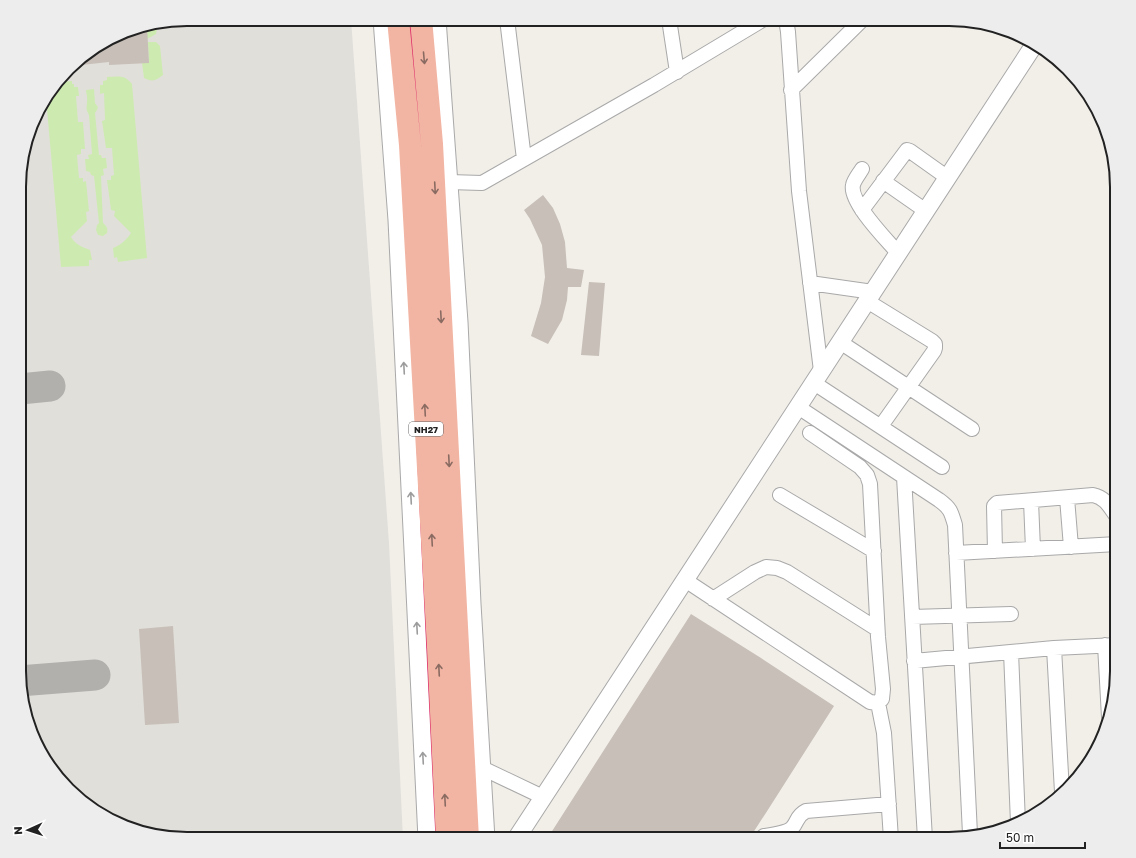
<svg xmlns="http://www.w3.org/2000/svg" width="1136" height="858" font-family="'Golos Text',sans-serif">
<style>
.airport{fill:#e1dfda}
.grass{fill:#cdebb0}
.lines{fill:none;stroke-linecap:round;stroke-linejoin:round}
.taxiway{stroke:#b1b0ac;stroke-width:31}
.building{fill:#c7bfb8}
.minor-casing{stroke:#a9a9a9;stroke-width:16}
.tertiary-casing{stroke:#a9a9a9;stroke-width:19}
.trunk-casing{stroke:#dc2a67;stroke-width:24}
.minor{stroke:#fff;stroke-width:14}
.tertiary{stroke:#fff;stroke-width:17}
.trunk{stroke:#f2b4a3;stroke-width:22}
.oneway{stroke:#8a6b62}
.oneway2{stroke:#9c9c9c}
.labels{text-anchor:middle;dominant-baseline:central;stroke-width:3.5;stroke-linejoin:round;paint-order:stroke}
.shield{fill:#fff;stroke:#646464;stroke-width:1}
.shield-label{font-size:9px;font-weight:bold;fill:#222}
.rim{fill:none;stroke:#222;stroke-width:2}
</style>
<rect width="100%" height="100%" fill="#f2efe9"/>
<path class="airport" d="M 187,19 L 351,19 L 389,543 L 403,839 L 176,839 L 123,826 L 76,797 L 36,745 L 19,682 L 20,165 L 41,103 L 76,61 L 133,28 Z"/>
<path class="grass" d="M 158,24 L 156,34 L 147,39 L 147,26 Z
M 148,42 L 156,42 L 160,46 L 163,75 C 156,81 152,82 144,78 L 142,63 L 149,63 Z
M 107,77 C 118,77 124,74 132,84 L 147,258 L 118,262 L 117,257 L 114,258 L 113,248 C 121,245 127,239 131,233 L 114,216 L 115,211 L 111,210 L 107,180 L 111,180 L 111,176 L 114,175 L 112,148 L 106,148 L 102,121 L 105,120 L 104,93 L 100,94 L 100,85 L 103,85 L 103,81 L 107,80 Z
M 72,81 L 72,84 L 74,84 L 74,87 L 78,87 L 79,96 L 76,96 L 78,122 L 83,122 L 85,149 L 81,149 L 81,154 L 77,155 L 79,178 L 83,178 L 83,182 L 86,181 L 89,211 L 86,212 L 87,221 L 71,237 C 75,244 82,247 90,250 L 92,260 L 89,260 L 89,266 L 61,267 L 46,98 L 59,82 Z
M 94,89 L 95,103 L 98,107 L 97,110 L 95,113 L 99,155 L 101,155 L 102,158 L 106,158 L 107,168 L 103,169 L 104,175 L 101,176 L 103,223 C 107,226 108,229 107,233 L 103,236 L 98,235 L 96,230 L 97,225 L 99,223 L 94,176 L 91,175 L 90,172 L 86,171 L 85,159 L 89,159 L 88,155 L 92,154 L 89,115 C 85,108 87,108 87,101 C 88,98 86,93 86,90 Z"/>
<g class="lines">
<path class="taxiway" d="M 20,389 L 50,386
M 19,681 L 95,675"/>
</g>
<path class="building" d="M 147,26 L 149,63 L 109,65 L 109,62 L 72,66 L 76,61 L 133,28 Z
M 543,195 L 553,208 L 560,224 L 565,242 L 567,268 L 584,270 L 581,287 L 568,287 L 567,300 L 562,320 L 548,344 L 531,336 L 541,303 L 545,277 L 542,245 L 530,219 L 524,210 Z
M 589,282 L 605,283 L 599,356 L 581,355 Z
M 691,614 L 761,658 L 834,706 L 771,805 L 749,839 L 547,839 Z
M 173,626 L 179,723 L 145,725 L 139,629 Z"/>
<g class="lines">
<g class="minor-casing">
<path id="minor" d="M 507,19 L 524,159
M 669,19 L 677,72
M 786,19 L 788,32 L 799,191 L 821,371
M 791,90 L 863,19
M 862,169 C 859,174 854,180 853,185 C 849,202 887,240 898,253
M 883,181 L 926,211
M 449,182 L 482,183 L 654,85 L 764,19
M 862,210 L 907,150 L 910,151 L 948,178
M 810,283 L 873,292
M 867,301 L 932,341 L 935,344 L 935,348 L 934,351 L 881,426
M 840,342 L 972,429
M 814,383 L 942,467
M 798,407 L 939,500 C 950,508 951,511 955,525 L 970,834
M 904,477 L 925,839
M 780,495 L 874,551
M 1067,498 L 1071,547
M 1031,501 L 1033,549
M 995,551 L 994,506 L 997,503 L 1093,495 C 1106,498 1109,506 1117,517
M 956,553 L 1117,544
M 685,580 L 870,702 L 878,703 L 882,699 L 883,689 L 878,637 L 870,484 L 867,475 L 860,467 L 810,433
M 713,599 L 755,572 L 766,567 L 777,568 L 787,572 L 877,629
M 912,617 L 1011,614
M 1105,645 L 1109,717
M 1054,648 L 1062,792
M 1011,652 L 1018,823
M 914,661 L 1054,648 L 1117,645
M 878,703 L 884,733 L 891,839
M 482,768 L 543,797
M 761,839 L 764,836 C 771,835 787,833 792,828 C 798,822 796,816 806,811 L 889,804"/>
</g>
<g class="tertiary-casing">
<path id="tertiary" d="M 382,19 L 397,220 L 427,839
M 437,19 L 459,322 L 472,604 L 486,839
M 516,839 L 1034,45"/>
</g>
<g class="trunk-casing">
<path id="trunk" d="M 398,19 L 410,145 L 438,647 L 447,839
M 421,19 L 432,144 L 468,839"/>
</g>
<use href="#minor" class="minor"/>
<use href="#tertiary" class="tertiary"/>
<use href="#trunk" class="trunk"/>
</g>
<defs><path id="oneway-shaft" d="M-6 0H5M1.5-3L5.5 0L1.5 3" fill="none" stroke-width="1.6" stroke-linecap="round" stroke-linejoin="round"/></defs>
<g class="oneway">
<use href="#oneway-shaft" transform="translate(424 58) rotate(85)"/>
<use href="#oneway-shaft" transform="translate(435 188) rotate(87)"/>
<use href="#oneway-shaft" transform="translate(441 317) rotate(87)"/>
<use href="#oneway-shaft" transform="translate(425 410) rotate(-93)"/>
<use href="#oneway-shaft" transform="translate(449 461) rotate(87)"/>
<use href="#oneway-shaft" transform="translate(432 540) rotate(-93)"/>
<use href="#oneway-shaft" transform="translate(439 670) rotate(-93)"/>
<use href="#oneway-shaft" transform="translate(445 800) rotate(-93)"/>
</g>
<g class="oneway2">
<use href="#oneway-shaft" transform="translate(404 368) rotate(-93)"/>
<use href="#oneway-shaft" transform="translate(411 498) rotate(-93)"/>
<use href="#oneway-shaft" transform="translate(417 628) rotate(-93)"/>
<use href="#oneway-shaft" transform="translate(423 758) rotate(-93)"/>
</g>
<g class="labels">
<rect class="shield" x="409" y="422" width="34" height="14" rx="3"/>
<g class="shield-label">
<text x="426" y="429">NH27</text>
</g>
</g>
<path d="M0 0H1136V858H0ZM187 26H949A161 161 0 0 1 1110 187V671A161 161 0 0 1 949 832H187A161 161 0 0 1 26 671V187A161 161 0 0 1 187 26Z" fill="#ededed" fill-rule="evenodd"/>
<path class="rim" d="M187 26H949A161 161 0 0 1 1110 187V671A161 161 0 0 1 949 832H187A161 161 0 0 1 26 671V187A161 161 0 0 1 187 26Z"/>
<g transform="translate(28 830) rotate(267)" stroke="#ffffff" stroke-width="3" paint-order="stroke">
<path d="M0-3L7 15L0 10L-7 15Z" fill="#222222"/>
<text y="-6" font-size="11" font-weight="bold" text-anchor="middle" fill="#222222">N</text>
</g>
<path d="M1000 842v6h85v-6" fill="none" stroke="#222222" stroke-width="2"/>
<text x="1006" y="842" font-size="12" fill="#222222" stroke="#ffffff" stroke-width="3" paint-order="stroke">50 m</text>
</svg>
